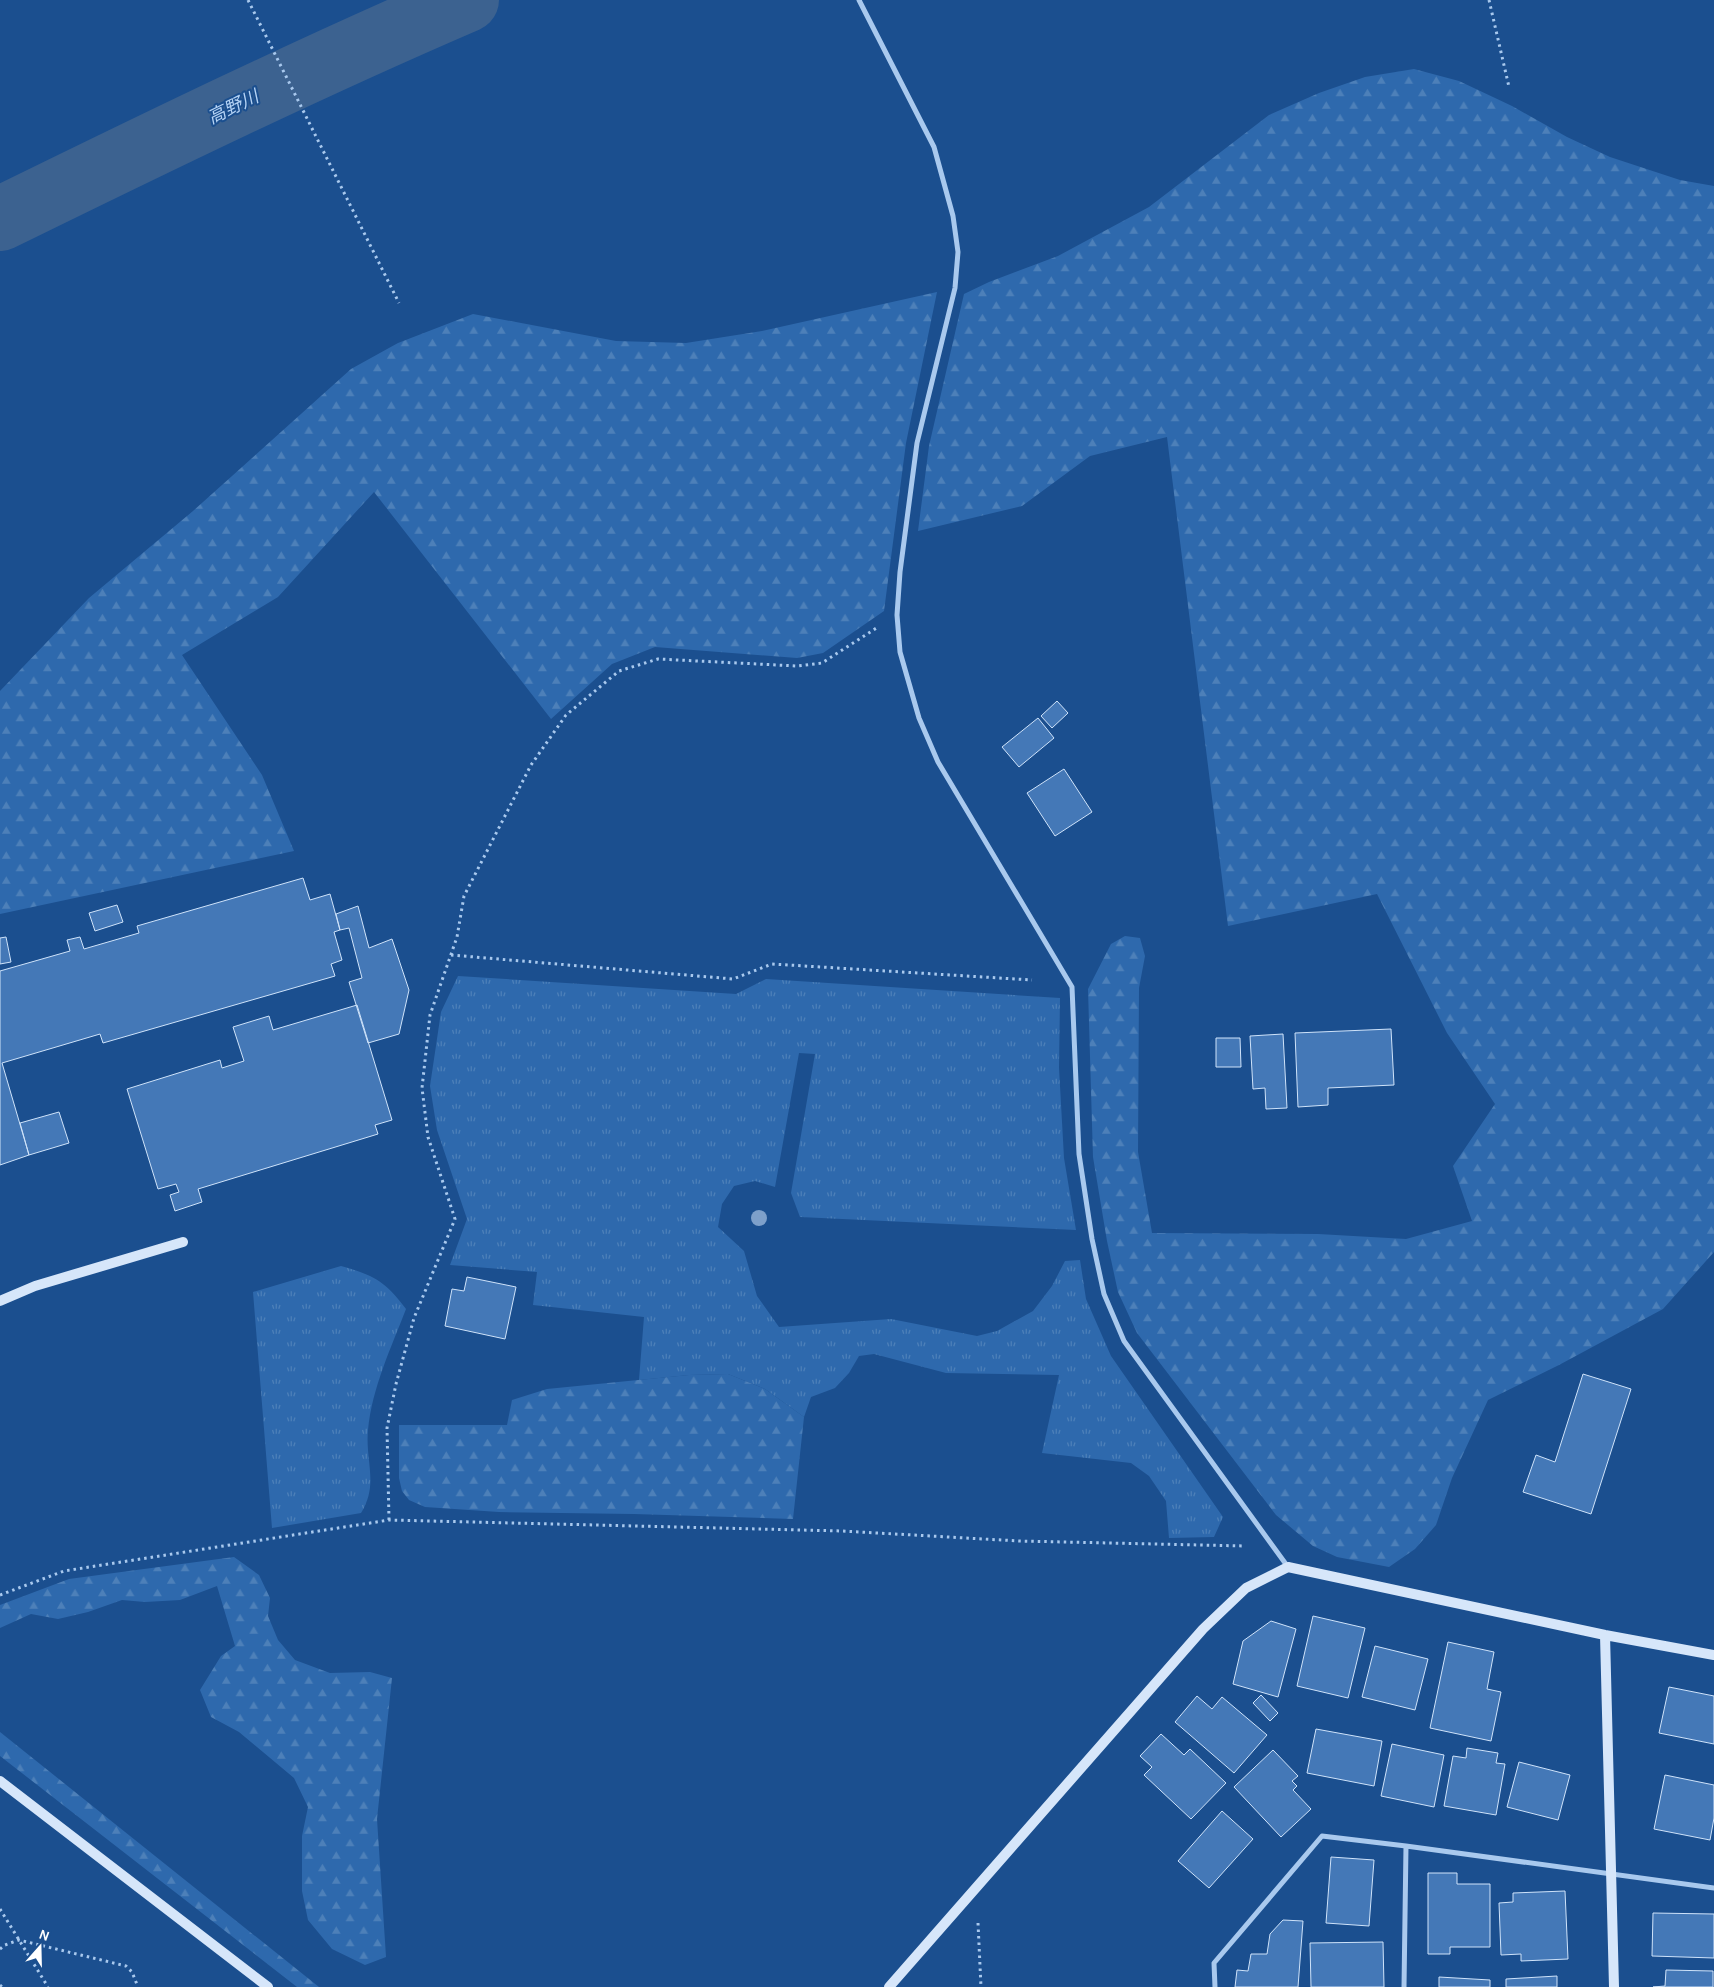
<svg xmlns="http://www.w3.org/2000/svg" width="1714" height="1987" font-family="Karla,'Noto Sans JP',sans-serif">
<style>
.grass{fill:url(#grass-tufts)}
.forest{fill:url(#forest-firs)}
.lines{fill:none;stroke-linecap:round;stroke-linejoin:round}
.river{stroke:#3c6290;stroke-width:64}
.building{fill:#4478b7;stroke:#cfe3fa}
.path{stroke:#a9c9ee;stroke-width:3;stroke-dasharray:2.5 4;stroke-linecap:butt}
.street{stroke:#a9c9ee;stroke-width:5}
.secondary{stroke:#d6e6fa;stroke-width:10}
.tree{fill:#7ea0ca}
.labels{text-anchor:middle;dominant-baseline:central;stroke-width:4;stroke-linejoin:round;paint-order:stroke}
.water-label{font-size:18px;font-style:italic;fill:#b5d3f5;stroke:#1b4f8f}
</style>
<defs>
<pattern id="grass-tufts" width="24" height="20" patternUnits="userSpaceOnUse" patternTransform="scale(1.25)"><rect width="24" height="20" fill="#2e69ad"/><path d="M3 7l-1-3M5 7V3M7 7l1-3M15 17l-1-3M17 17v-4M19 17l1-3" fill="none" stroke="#4d80b9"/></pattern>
<pattern id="forest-firs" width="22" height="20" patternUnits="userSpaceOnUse" patternTransform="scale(1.25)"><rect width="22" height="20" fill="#2e69ad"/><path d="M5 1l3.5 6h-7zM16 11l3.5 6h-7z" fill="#4d80b9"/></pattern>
</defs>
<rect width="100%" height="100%" fill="#1b4f8f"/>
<path class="grass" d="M 458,976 L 736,994 L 766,979 L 1060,998 L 1059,1068 L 1064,1158 L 1076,1230 L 800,1217 L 791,1193 L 815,1054 L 799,1053 L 775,1187 L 755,1181 L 734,1186 L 722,1204 L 718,1227 L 744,1251 L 757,1296 L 779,1327 L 891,1319 L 977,1336 L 997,1331 L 1033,1311 L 1052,1286 L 1065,1261 L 1080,1260 L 1086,1299 L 1111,1356 L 1223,1517 L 1214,1537 L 1169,1538 L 1166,1501 L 1149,1476 L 1131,1463 L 1042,1453 L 1059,1375 L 946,1373 L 874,1354 L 859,1356 L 849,1373 L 835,1388 L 811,1397 L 804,1417 L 765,1389 L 728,1374 L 689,1375 L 639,1380 L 644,1317 L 533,1305 L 537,1272 L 450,1265 L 467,1219 L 437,1130 L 430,1086 L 441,1012 Z
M 341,1266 C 374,1275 386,1282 406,1309 C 391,1348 372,1388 368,1430 C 365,1461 379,1484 361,1513 L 272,1528 L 253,1292 Z"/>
<path class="forest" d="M 1414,69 L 1459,81 L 1512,106 L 1567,137 L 1610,157 L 1680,180 L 1714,186 L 1714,1252 L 1663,1309 L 1559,1365 L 1488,1400 L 1452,1478 L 1436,1525 L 1415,1549 L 1389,1567 L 1337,1557 L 1313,1546 L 1276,1515 L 1137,1333 L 1118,1292 L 1107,1241 L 1093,1157 L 1088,989 L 1111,944 L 1125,936 L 1140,938 L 1145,956 L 1139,988 L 1138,1152 L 1152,1233 L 1318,1234 L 1406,1239 L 1472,1221 L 1453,1166 L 1495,1104 L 1447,1033 L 1377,894 L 1228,926 L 1167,437 L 1090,456 L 1022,506 L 918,531 L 929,446 L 964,294 L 989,282 L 1058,256 L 1149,207 L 1269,115 L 1319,93 L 1365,77 Z
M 937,292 L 906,443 L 884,611 L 823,653 L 797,658 L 655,647 L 612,664 L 551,719 L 374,492 L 278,597 L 182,655 L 262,775 L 294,851 L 0,914 L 0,691 L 89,598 L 193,511 L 351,369 L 398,343 L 473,314 L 616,341 L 686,343 L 762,331 Z
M 728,1374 L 765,1389 L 804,1417 L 793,1519 L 634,1514 L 499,1512 L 425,1507 L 409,1500 L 402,1491 L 399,1478 L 399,1425 L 507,1425 L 512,1400 L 547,1389 L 689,1375 Z
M 234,1557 L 259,1575 L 270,1598 L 268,1616 L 278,1640 L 295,1660 L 330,1673 L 370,1672 L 392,1678 L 377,1819 L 386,1957 L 365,1965 L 332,1949 L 308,1920 L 302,1891 L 302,1836 L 308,1807 L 294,1778 L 239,1732 L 211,1717 L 200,1690 L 221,1656 L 235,1646 L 217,1586 L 180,1600 L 145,1602 L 122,1600 L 88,1612 L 58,1619 L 31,1614 L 0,1628 L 0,1605 L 69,1579 Z
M 0,1732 L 319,1987 L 297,1987 L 0,1756 Z"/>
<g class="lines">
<path class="river" d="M 0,219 C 155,143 309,68 467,0"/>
</g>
<path class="building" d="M 1057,701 L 1068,713 L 1052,728 L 1041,716 Z
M 1038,718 L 1054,738 L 1019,767 L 1002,747 Z
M 1064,769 L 1092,812 L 1055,836 L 1027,793 Z
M 303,878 L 310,900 L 330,894 L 340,930 L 334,932 L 342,960 L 331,964 L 335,976 L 103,1043 L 100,1034 L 2,1063 L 29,1155 L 0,1165 L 0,971 L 70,951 L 67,940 L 80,937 L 84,949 L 139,933 L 137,926 Z
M 117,905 L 123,922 L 95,931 L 89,913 Z
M 358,906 L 369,948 L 392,939 L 409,990 L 399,1034 L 368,1043 L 349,982 L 362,978 L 349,928 L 340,930 L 336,914 Z
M 6,937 L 11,962 L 0,964 L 0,938 Z
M 357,1005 L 392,1120 L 375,1125 L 378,1134 L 198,1189 L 202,1202 L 175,1211 L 170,1195 L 179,1192 L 176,1184 L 158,1189 L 127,1089 L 220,1060 L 222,1068 L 244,1061 L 233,1027 L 269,1016 L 273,1030 Z
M 1391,1029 L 1394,1085 L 1328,1088 L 1328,1105 L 1298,1107 L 1295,1033 Z
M 1283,1034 L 1287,1108 L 1266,1109 L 1265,1088 L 1253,1089 L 1250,1036 Z
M 1216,1038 L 1240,1038 L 1241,1067 L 1216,1067 Z
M 59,1112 L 69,1143 L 29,1155 L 20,1123 Z
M 467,1277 L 516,1287 L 505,1339 L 445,1326 L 452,1289 L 464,1291 Z
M 1583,1374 L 1631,1389 L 1591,1514 L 1523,1492 L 1536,1455 L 1555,1462 Z
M 1313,1616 L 1365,1628 L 1348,1698 L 1297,1686 Z
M 1271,1621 L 1296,1629 L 1278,1697 L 1233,1684 L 1243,1641 Z
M 1448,1642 L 1494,1652 L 1487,1689 L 1501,1692 L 1491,1741 L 1430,1728 Z
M 1375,1646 L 1428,1659 L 1415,1710 L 1362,1697 Z
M 1669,1687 L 1714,1696 L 1714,1744 L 1659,1733 Z
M 1261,1695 L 1278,1713 L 1270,1721 L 1253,1703 Z
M 1197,1696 L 1212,1709 L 1222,1697 L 1267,1735 L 1234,1773 L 1175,1722 Z
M 1316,1729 L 1382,1741 L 1374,1786 L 1307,1773 Z
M 1161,1734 L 1184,1755 L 1190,1749 L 1226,1783 L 1191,1819 L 1144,1775 L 1152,1767 L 1140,1756 Z
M 1392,1744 L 1444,1755 L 1434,1807 L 1381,1796 Z
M 1467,1748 L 1498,1753 L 1496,1763 L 1505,1764 L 1496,1815 L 1444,1806 L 1453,1756 L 1466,1758 Z
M 1273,1750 L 1298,1776 L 1292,1781 L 1297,1786 L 1293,1790 L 1311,1809 L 1281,1837 L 1234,1787 Z
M 1519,1762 L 1570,1775 L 1558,1820 L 1507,1807 Z
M 1665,1775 L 1714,1785 L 1714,1818 L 1710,1840 L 1654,1829 Z
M 1222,1811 L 1253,1839 L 1209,1888 L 1178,1861 Z
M 1331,1857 L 1374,1860 L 1369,1926 L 1326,1923 Z
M 1428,1873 L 1457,1873 L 1457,1884 L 1490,1884 L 1490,1947 L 1450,1947 L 1450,1954 L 1428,1954 Z
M 1565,1891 L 1568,1959 L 1521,1961 L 1521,1954 L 1501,1955 L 1499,1903 L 1513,1902 L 1513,1893 Z
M 1653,1913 L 1714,1914 L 1714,1958 L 1652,1956 Z
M 1283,1920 L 1303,1921 L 1298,1987 L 1235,1987 L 1237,1970 L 1248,1971 L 1251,1954 L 1267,1954 L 1270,1934 Z
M 1383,1942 L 1384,1987 L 1311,1987 L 1310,1943 Z
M 1666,1970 L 1713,1971 L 1713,1987 L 1653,1987 L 1665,1986 Z
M 1557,1976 L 1557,1987 L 1506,1987 L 1506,1979 Z
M 1439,1977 L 1490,1980 L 1490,1987 L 1439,1987 Z"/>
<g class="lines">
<path class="path" d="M 248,0 L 399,303
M 1489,0 L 1509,87
M 451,955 L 733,979 L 772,964 L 1032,980
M 389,1520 L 387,1428 L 396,1384 L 414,1318 L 455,1219 L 428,1137 L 422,1088 L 430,1015 L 457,937 L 464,896 L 531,765 L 566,715 L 619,671 L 658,659 L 797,666 L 822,663 L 878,627
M 0,1595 L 64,1571 L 389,1520 L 842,1531 L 1019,1541 L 1245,1546
M 0,1909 L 48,1987
M 978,1923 L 981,1987
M 0,1949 L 5,1945 L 19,1940 L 126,1966 L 132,1972 L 138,1987
M 0,1985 L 2,1987"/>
<path class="street" d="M 859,0 L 934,147 L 953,216 L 958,252 L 955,288 L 917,443 L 900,572 L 897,615 L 900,652 L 919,718 L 938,762 L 1072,987 L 1079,1154 L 1092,1239 L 1104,1294 L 1124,1341 L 1288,1567
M 1215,1987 L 1214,1963 L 1322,1836 L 1406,1846 L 1714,1888
M 1404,1987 L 1406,1846"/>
<path class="secondary" d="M 0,1301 L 35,1286 L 183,1242
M 1605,1635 L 1614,1987
M 0,1781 L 268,1987
M 889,1987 L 1203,1629 L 1246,1588 L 1288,1567 L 1605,1635 L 1714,1655"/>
</g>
<circle class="tree" cx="759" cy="1218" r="8"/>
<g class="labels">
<g class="water-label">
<text transform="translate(233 107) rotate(-26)">高野川</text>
</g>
</g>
<g transform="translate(40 1947) rotate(20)" stroke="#1b4f8f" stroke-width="4" paint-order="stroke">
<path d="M0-4L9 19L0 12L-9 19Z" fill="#ffffff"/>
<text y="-8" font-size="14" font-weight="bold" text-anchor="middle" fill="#ffffff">N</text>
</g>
</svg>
